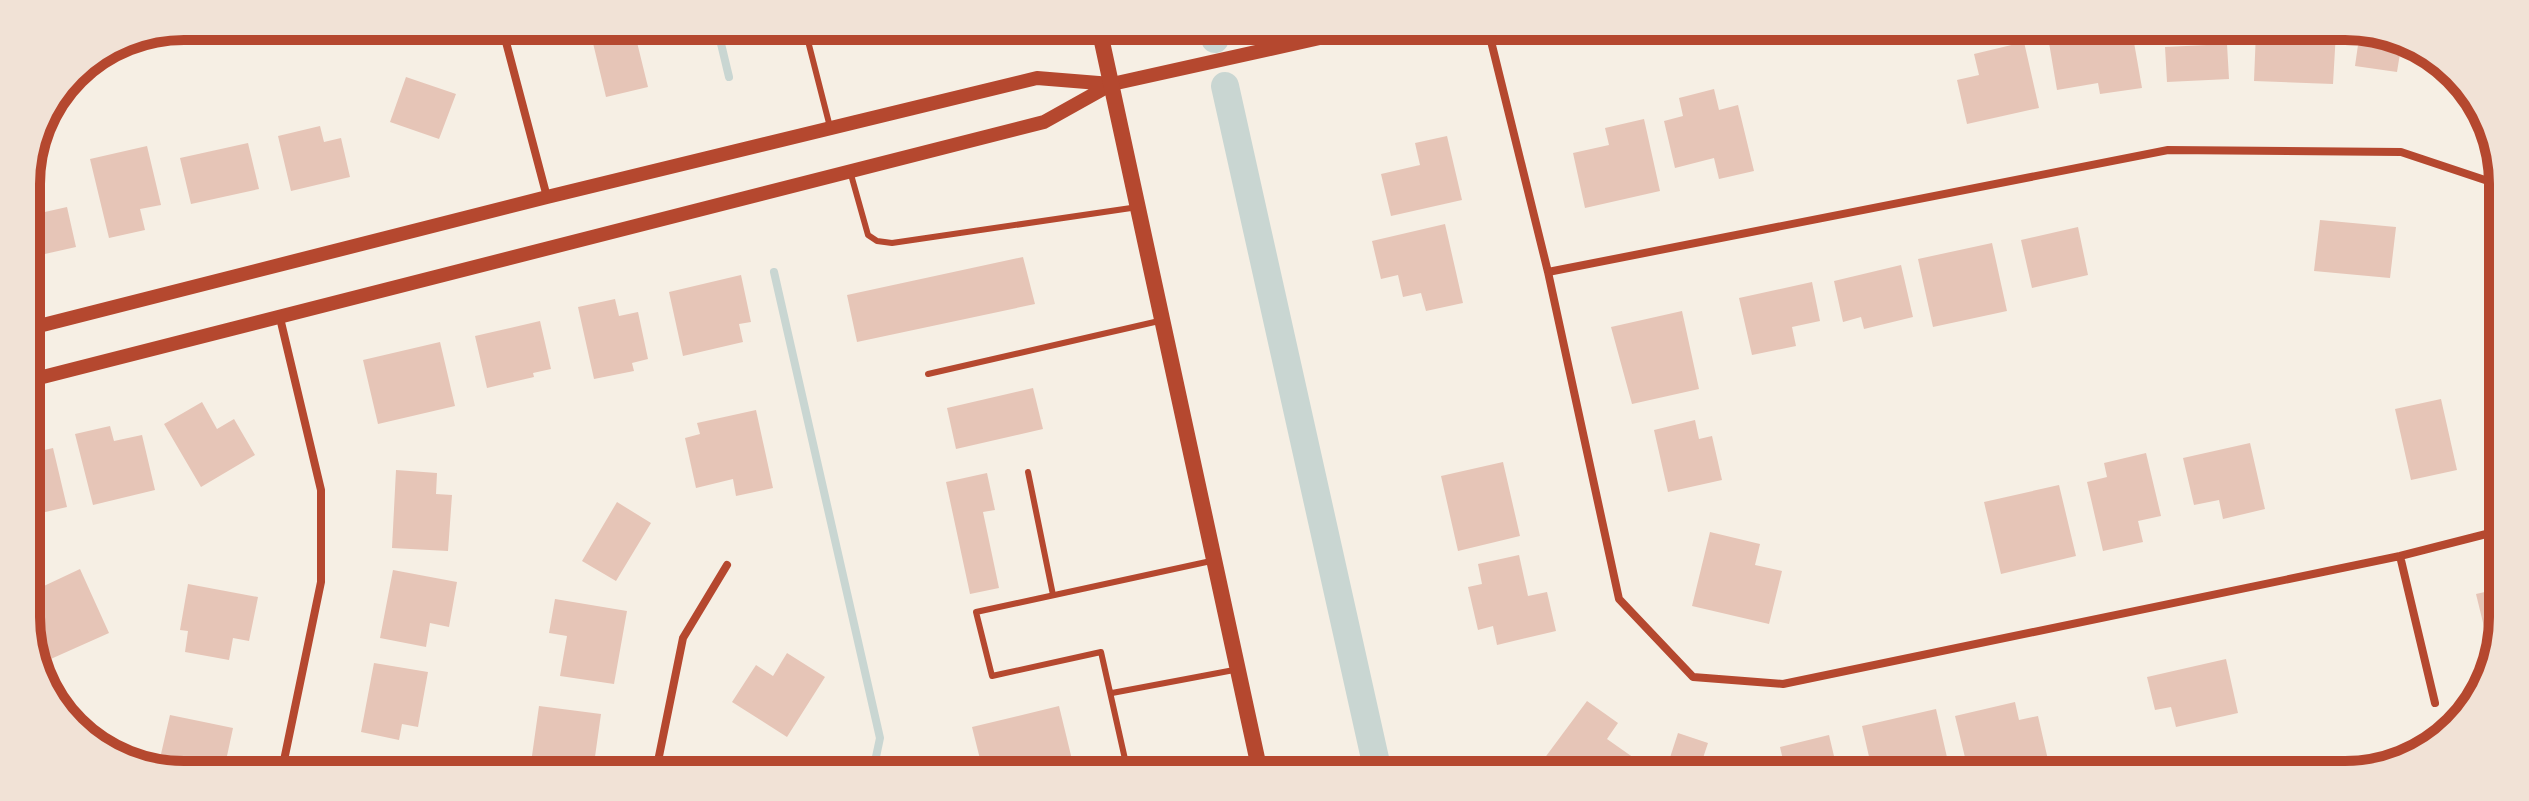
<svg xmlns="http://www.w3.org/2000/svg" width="2529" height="801" font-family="Ubuntu,sans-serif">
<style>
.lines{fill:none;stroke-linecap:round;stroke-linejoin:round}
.stream{stroke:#c9d6d2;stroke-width:8}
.canal{stroke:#c9d6d2;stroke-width:28}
.building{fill:#e6c5b7}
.service{stroke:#b5482f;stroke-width:6}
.minor{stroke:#b5482f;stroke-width:8}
.tertiary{stroke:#b5482f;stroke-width:14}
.secondary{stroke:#b5482f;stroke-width:16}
.rim{fill:none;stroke:#b5482f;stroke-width:10}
</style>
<rect width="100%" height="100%" fill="#f6efe4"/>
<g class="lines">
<path class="stream" d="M 717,27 L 729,77
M 774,272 L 880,738 L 873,771"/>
<path class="canal" d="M 1213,29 L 1215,39
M 1225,86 L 1378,772"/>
</g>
<path class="building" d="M 177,27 L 178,41 L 142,44 L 141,34 Z
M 634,30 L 648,87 L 606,97 L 592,39 Z
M 2047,31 L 2132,31 L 2142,88 L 2100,94 L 2098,83 L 2057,90 Z
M 2256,31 L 2336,32 L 2333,84 L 2254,81 Z
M 2360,31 L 2386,32 L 2402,41 L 2397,72 L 2355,66 Z
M 2024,42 L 2039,108 L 1967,124 L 1957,80 L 1979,75 L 1974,54 Z
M 2227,44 L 2229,79 L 2167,82 L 2165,47 Z
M 406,77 L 456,94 L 439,139 L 390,122 Z
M 2468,88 L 2472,97 L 2475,104 L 2464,100 Z
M 1714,89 L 1719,110 L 1738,105 L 1754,171 L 1719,179 L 1714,158 L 1675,168 L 1664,121 L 1683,116 L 1679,98 Z
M 1644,119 L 1660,191 L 1585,208 L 1573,153 L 1609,145 L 1605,128 Z
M 320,126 L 324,142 L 341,138 L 350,177 L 291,191 L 278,136 Z
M 1447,136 L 1462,200 L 1391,216 L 1381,174 L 1420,165 L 1415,143 Z
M 248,143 L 259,189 L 191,204 L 180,158 Z
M 147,146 L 161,205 L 140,209 L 145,230 L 109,238 L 90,159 Z
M 67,207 L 76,247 L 27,258 L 27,216 Z
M 2320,220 L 2396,227 L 2390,278 L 2314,271 Z
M 1445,224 L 1463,303 L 1426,311 L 1421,293 L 1403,297 L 1398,275 L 1381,279 L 1372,241 Z
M 2078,227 L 2088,275 L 2032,288 L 2021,240 Z
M 1992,243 L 2007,311 L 1933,327 L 1918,259 Z
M 1023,257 L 1035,304 L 857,342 L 847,295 Z
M 1901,265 L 1913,317 L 1864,329 L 1861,317 L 1843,322 L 1834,281 Z
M 741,275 L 751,322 L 739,324 L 743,342 L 683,356 L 669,292 Z
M 1812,282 L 1820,321 L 1792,327 L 1796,346 L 1752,355 L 1739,298 Z
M 615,299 L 619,316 L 638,312 L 648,359 L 632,363 L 634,371 L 594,379 L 578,307 Z
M 1682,311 L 1699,389 L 1632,404 L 1611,327 Z
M 540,321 L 551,369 L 533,373 L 534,377 L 487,388 L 475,336 Z
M 440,342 L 455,406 L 378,424 L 363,360 Z
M 1033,388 L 1043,429 L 956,449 L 947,408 Z
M 2441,399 L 2457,470 L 2411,480 L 2395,409 Z
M 202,402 L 217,429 L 234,419 L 255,455 L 201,487 L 164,424 Z
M 756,410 L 773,488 L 736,496 L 733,479 L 696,488 L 685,438 L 700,434 L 697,423 Z
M 1695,420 L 1699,439 L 1712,436 L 1722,480 L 1668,492 L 1654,430 Z
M 110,426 L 114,441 L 142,435 L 155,490 L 93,505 L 75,434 Z
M 2250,443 L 2265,509 L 2223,519 L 2219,500 L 2194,505 L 2183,458 Z
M 53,448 L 67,507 L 28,516 L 28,454 Z
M 2146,453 L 2161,516 L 2138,521 L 2143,542 L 2103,551 L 2087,482 L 2107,477 L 2104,463 Z
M 1503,462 L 1520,536 L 1458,551 L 1441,476 Z
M 396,470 L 437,473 L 436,494 L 452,495 L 448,551 L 392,548 Z
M 987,473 L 995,510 L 983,512 L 999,588 L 970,594 L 946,482 Z
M 2059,485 L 2076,556 L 2001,574 L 1984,502 Z
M 617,502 L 651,523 L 616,581 L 582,561 Z
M 1710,532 L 1760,544 L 1755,565 L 1782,571 L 1769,624 L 1692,606 Z
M 1519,555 L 1528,596 L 1547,592 L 1556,631 L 1497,645 L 1493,626 L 1478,630 L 1468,587 L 1482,584 L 1478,564 Z
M 80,569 L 109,633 L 44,662 L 29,628 L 29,593 Z
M 393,570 L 457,582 L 449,627 L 430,623 L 426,647 L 380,638 Z
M 188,584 L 258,597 L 249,641 L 233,638 L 229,660 L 185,652 L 188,631 L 180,630 Z
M 2498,589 L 2498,636 L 2487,639 L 2476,594 Z
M 555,599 L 627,611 L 614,684 L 560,676 L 567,636 L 549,633 Z
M 787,653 L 825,677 L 787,737 L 732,702 L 756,665 L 773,676 Z
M 2226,659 L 2238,713 L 2176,727 L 2171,707 L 2155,710 L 2147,677 Z
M 374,663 L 428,672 L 418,727 L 402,724 L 399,740 L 361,732 Z
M 1587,701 L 1618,723 L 1607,739 L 1634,758 L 1623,773 L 1546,773 L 1538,767 Z
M 2015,702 L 2019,720 L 2038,716 L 2051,773 L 1969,774 L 1955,716 Z
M 539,706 L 601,714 L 593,771 L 530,770 Z
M 1059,706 L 1075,772 L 983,771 L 972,727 Z
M 1936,709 L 1949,766 L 1915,774 L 1873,774 L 1862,726 Z
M 170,715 L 233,728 L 224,770 L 180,770 L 182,759 L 161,754 Z
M 1678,733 L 1708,743 L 1701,764 L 1729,773 L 1665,773 Z
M 1829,735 L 1838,773 L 1786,773 L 1780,747 Z
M 351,757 L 399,765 L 398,770 L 349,770 Z"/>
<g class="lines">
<path class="service" d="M 830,127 L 808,41 L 862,28
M 850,171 L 868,235 L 877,241 L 892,243 L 1138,207
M 928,374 L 1159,321
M 1028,472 L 1053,595
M 1112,693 L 1234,670
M 1127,768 L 1101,652 L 992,676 L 976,612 L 1211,561"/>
<path class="minor" d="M 502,27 L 547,197
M 1488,29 L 1548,272 L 1619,599 L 1693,677 L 1783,684 L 2400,556 L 2498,531
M 1548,272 L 2168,150 L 2401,152 L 2500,185
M 280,318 L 321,490 L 321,582 L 282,770
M 2400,556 L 2435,703
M 656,771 L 683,638 L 727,565"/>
<path class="tertiary" d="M 27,329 L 547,197 L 1037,78 L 1111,84
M 27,381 L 1044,122 L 1112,84 L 1360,29"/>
<path class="secondary" d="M 1099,28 L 1260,772"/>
</g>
<path d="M0 0H2529V801H0ZM184 40H2345A144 144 0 0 1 2489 184V617A144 144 0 0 1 2345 761H184A144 144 0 0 1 40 617V184A144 144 0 0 1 184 40Z" fill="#f1e2d6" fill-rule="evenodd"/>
<path class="rim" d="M184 40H2345A144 144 0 0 1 2489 184V617A144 144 0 0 1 2345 761H184A144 144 0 0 1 40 617V184A144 144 0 0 1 184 40Z"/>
</svg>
